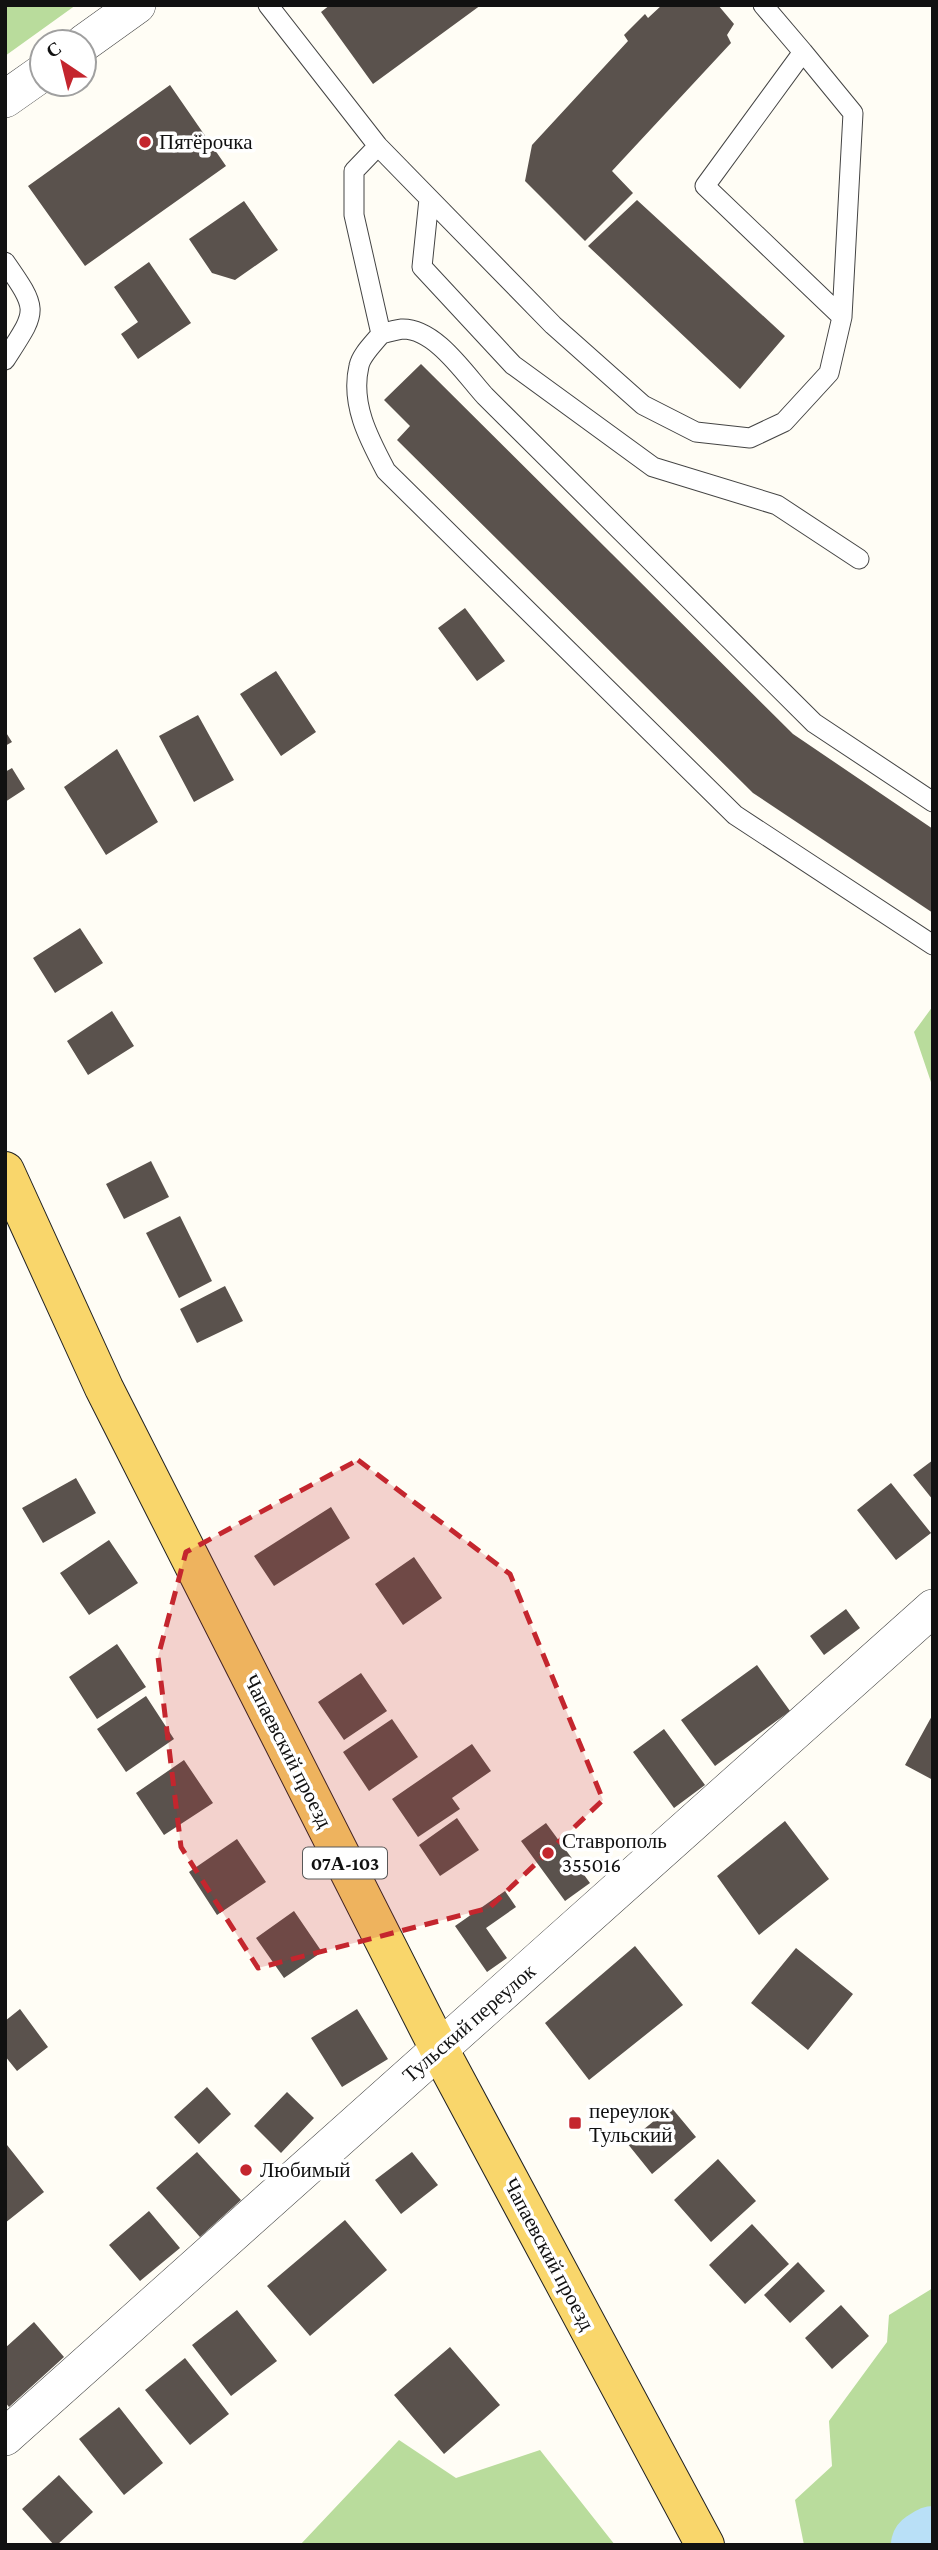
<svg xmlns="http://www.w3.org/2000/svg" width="938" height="2550" font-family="'Crimson Pro',serif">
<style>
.forest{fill:#b9dc9c}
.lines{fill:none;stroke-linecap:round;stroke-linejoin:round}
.river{stroke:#b9e0f7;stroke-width:68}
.building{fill:#5a524d}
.lane-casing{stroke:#444;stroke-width:21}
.street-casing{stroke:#444;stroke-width:38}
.primary-casing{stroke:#222;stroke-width:40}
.lane{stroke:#fff;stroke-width:19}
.street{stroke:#fff;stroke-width:37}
.primary{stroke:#f9d66b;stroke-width:38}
.marked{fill:#c4262e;fill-opacity:0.2;stroke:#c4262e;stroke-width:5;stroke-dasharray:14 9;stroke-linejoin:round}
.poi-dot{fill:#c4262e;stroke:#fff;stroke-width:2.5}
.labels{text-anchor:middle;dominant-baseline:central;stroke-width:7;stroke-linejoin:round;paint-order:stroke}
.shield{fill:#fff;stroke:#585858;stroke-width:2}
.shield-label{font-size:19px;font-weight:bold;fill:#111}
.poi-label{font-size:21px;fill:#111;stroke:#fff;text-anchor:start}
.street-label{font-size:21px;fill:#111;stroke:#fff}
</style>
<rect width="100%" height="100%" fill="#fffdf5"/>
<path class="forest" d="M 5,5 L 76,5 L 5,56 Z
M 933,1006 L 933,1088 L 914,1032 Z
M 933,2288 L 933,2545 L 804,2545 L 795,2500 L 832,2466 L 829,2421 L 887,2342 L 889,2315 Z
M 399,2440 L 456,2478 L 540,2450 L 615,2545 L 300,2545 Z"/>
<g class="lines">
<path class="river" d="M 925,2545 L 933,2540"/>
</g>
<path class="building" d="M 330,5 L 481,5 L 373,84 L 321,12 Z
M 662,5 L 718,5 L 734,24 L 727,35 L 731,43 L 612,171 L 633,193 L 585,241 L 525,181 L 532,145 L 628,41 L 624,35 L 645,14 L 648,18 Z
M 170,85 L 226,166 L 85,266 L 28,186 Z
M 637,200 L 785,336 L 740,389 L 588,246 Z
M 244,201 L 278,250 L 235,280 L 212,273 L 189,239 Z
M 149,262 L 191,323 L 138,359 L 121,334 L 138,322 L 114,287 Z
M 421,364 L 793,734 L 933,829 L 933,913 L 753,793 L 397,440 L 410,426 L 384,400 Z
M 465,608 L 505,661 L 477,681 L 438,628 Z
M 276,671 L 316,732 L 281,756 L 240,694 Z
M 198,715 L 234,780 L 194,802 L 159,736 Z
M 5,731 L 12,742 L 5,746 Z
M 117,749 L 158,822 L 106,855 L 64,787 Z
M 12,768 L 25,789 L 5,802 L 5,772 Z
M 80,928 L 103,963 L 55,993 L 33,958 Z
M 112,1011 L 134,1046 L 88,1075 L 67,1041 Z
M 151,1161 L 169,1197 L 124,1219 L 106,1184 Z
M 180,1216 L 212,1281 L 179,1298 L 146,1233 Z
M 225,1286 L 243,1321 L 197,1343 L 180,1309 Z
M 933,1460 L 933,1500 L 913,1475 Z
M 76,1478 L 96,1513 L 43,1543 L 22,1508 Z
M 891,1483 L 931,1533 L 896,1560 L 857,1510 Z
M 331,1507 L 350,1538 L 274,1586 L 254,1556 Z
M 109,1540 L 138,1583 L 89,1615 L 60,1573 Z
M 414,1557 L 442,1598 L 403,1625 L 375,1584 Z
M 846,1609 L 860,1628 L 824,1655 L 810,1636 Z
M 117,1644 L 146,1687 L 97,1719 L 69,1677 Z
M 757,1665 L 790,1711 L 715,1766 L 681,1720 Z
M 361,1673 L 387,1711 L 344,1740 L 318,1702 Z
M 146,1696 L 174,1739 L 126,1772 L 97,1729 Z
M 933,1714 L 933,1780 L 905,1765 Z
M 392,1719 L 418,1757 L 369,1791 L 343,1752 Z
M 664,1729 L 705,1785 L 674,1808 L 633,1752 Z
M 472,1744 L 491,1771 L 452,1798 L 460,1809 L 418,1837 L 392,1799 Z
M 184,1760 L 213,1803 L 164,1835 L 136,1793 Z
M 457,1818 L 479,1850 L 440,1876 L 419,1845 Z
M 785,1821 L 829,1879 L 759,1935 L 717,1876 Z
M 546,1823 L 590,1883 L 565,1901 L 521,1841 Z
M 237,1839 L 266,1882 L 217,1915 L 189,1872 Z
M 505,1891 L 516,1907 L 486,1928 L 507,1958 L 487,1972 L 455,1926 Z
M 294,1911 L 322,1952 L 284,1978 L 256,1938 Z
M 635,1946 L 683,2005 L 589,2080 L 545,2023 Z
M 796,1948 L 853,1994 L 808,2050 L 751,2003 Z
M 20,2009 L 48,2047 L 17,2071 L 5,2056 L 5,2021 Z
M 357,2009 L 388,2059 L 342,2087 L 311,2038 Z
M 207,2087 L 231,2114 L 199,2144 L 174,2117 Z
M 287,2092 L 314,2118 L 281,2153 L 254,2126 Z
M 671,2107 L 696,2137 L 652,2174 L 627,2143 Z
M 7,2145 L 44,2192 L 5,2223 L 5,2146 Z
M 197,2152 L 241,2200 L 200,2237 L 156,2188 Z
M 412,2152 L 438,2185 L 401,2214 L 375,2180 Z
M 718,2159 L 756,2201 L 711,2242 L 674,2200 Z
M 149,2211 L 180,2248 L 140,2281 L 109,2245 Z
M 345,2220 L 387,2270 L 310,2336 L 267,2286 Z
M 752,2224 L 789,2264 L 745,2304 L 709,2265 Z
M 798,2262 L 825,2291 L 790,2323 L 764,2295 Z
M 841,2305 L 869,2336 L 832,2369 L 805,2338 Z
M 237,2310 L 277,2361 L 231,2396 L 192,2345 Z
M 34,2322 L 64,2357 L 9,2407 L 5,2402 L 5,2348 Z
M 450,2347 L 500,2405 L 444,2454 L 394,2395 Z
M 185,2358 L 229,2414 L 190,2445 L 145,2390 Z
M 119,2407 L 163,2463 L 124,2495 L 79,2439 Z
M 59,2475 L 93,2512 L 57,2545 L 54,2545 L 22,2509 Z"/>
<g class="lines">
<g class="lane-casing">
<path id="lane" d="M 268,5 L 378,146 L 553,325 L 643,405 L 696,432 L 750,438 L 784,422 L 829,373 L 842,317 L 705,186 L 803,52 L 763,5
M 803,52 L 853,113 L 842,317
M 378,146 L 354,171 L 354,215 L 381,334
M 429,199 L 422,267 L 513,365 L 653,467 L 777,505 L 859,559
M 5,262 C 40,312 37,310 5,360
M 933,802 L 814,723 L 485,396 C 465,374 435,328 402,329 C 395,330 388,332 381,334 C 374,343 361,355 359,366 C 350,404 369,439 386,471 L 735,815 L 933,945"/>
</g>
<g class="street-casing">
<path id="street" d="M 84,43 L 137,5
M 5,99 L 42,73
M 5,2437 L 933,1608"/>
</g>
<g class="primary-casing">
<path id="primary" d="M 5,1171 L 104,1388 L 439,2049 L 705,2545"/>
</g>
<use href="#lane" class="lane"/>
<use href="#street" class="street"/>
<use href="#primary" class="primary"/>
</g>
<path class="marked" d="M 358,1460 L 510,1574 L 603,1800 L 489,1908 L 258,1968 L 181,1847 L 158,1657 L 186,1552 Z"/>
<g class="poi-dot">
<circle cx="145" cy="142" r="7"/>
<circle cx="548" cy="1853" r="7"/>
<rect x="568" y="2116" width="14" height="14" rx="3.5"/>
<circle cx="246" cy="2170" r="7"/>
</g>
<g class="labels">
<rect class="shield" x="303" y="1847.5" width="84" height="31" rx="5"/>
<g class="shield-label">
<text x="345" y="1863">07А-103</text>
</g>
<g class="poi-label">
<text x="159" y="142">Пятёрочка</text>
<text x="562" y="1841">Ставрополь<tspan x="562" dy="24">355016</tspan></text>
<text x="589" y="2111">переулок<tspan x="589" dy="24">Тульский</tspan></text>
<text x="260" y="2170">Любимый</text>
</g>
<g class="street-label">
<text transform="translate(288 1751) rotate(63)">Чапаевский проезд</text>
<text transform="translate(469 2023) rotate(-41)">Тульский переулок</text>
<text transform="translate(549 2254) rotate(62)">Чапаевский проезд</text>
</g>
</g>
<rect width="938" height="2550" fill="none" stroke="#111111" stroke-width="14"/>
<g transform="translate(63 63) rotate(325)"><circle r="33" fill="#ffffff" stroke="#a0a0a0" stroke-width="2"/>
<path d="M0-5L12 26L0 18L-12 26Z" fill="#c4262e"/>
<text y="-10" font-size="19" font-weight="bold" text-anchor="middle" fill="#111111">С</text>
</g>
</svg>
